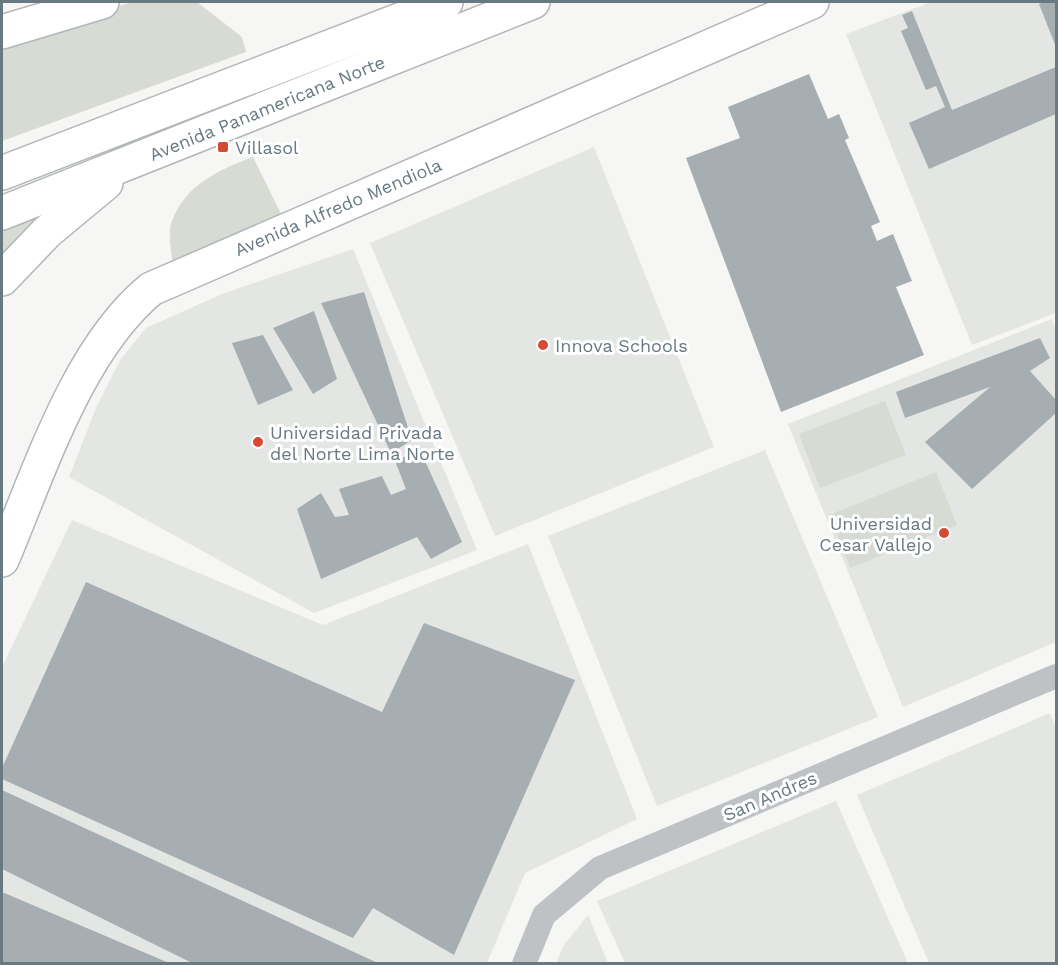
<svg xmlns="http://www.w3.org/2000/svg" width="1058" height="965" font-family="'Work Sans',sans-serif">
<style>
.built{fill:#e4e6e4}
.green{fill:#d7dbd3}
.building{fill:#a6aeb2}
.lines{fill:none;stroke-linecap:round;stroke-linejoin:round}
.secondary-casing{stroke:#b0b6ba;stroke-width:36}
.highway-casing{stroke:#b1b6b8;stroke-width:36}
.street{stroke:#bec2c5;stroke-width:24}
.secondary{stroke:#fff;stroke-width:33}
.highway{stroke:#fff;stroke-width:33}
.poi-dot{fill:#d54a34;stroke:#fff;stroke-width:2}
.labels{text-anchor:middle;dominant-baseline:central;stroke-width:6;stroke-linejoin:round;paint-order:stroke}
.street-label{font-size:18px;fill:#687982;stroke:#fff}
.poi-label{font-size:18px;fill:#687982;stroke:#fff;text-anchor:start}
</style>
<rect width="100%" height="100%" fill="#f6f6f4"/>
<path class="built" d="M 931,2 L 1056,2 L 1056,313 L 972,345 L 846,34 Z
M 594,147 L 714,447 L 495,536 L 370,243 Z
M 353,249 L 477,550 L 314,613 L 69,477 L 96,408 L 120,360 L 146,328 L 222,294 Z
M 1052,319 L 1056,330 L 1056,642 L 903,707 L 788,424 Z
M 765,450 L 878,717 L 657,806 L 548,536 Z
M 72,520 L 323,625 L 528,544 L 637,819 L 525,873 L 487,963 L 2,963 L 2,667 Z
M 1050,713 L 1056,728 L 1056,963 L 929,963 L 857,795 Z
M 836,801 L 908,963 L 625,963 L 597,901 Z
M 588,915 L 608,963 L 556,963 L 564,945 Z"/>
<path class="green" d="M 132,2 L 197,2 L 242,37 L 246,52 L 2,141 L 2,43 Z
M 253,157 L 285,222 L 173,267 C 172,254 167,234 172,221 C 185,185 220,169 253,157 Z
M 36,218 L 2,258 L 2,231 Z
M 885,401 L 906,455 L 820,488 L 799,434 Z
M 936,472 L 957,525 L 850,568 L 829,515 Z"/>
<path class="building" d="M 1044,2 L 1056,2 L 1056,47 L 1039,4 Z
M 912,11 L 952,110 L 1056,67 L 1056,114 L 929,169 L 909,123 L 945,107 L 936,86 L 926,90 L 901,31 L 908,28 L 902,15 Z
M 809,74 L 828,119 L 839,114 L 849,138 L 845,140 L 880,222 L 871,226 L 877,241 L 893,234 L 912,281 L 896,287 L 924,355 L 781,412 L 686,158 L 740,138 L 728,107 Z
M 364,292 L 412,440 L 391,453 L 321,303 Z
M 314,311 L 337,379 L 313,394 L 273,328 Z
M 263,335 L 293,390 L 258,405 L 232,343 Z
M 1040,338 L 1050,358 L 1030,371 L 1056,400 L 1056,413 L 972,489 L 925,442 L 990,387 L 905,418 L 896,392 Z
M 420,450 L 462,542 L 431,559 L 417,537 L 321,579 L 297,509 L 321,493 L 335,517 L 349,515 L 339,489 L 382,476 L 391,495 L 406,489 L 395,461 Z
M 86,582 L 382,712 L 424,623 L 575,680 L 454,955 L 373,908 L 353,938 L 2,779 L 2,768 Z
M 2,790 L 380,964 L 194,964 L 2,869 Z
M 2,892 L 169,963 L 169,964 L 2,964 Z"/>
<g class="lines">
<g class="secondary-casing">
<path id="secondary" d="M 2,32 L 102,2
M 2,560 C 39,473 77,350 151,289 L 812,2"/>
</g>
<g class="highway-casing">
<path id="highway" d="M 2,173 L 446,2
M 2,213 L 533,2
M 2,279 L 47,232 L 106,183"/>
</g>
<path class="street" d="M 524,964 L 544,915 L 600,868 L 1056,676"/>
<use href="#secondary" class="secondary"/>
<use href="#highway" class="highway"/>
</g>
<g class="poi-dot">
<rect x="217" y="141" width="12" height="12" rx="3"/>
<circle cx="543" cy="345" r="6"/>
<circle cx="258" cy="442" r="6"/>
<circle cx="944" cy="533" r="6"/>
</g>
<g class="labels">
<g class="street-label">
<text transform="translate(267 108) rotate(-22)">Avenida Panamericana Norte</text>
<text transform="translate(338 207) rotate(-23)">Avenida Alfredo Mendiola</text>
<text transform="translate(770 796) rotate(-23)">San Andres</text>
</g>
<g class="poi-label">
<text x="235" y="147">Villasol</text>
<text x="555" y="345">Innova Schools</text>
<text x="270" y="432">Universidad Privada<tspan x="270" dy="21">del Norte Lima Norte</tspan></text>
<text x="932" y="523" text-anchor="end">Universidad<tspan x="932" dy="21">Cesar Vallejo</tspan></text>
</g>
</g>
<rect width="1058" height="965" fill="none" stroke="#687982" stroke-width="6"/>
</svg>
